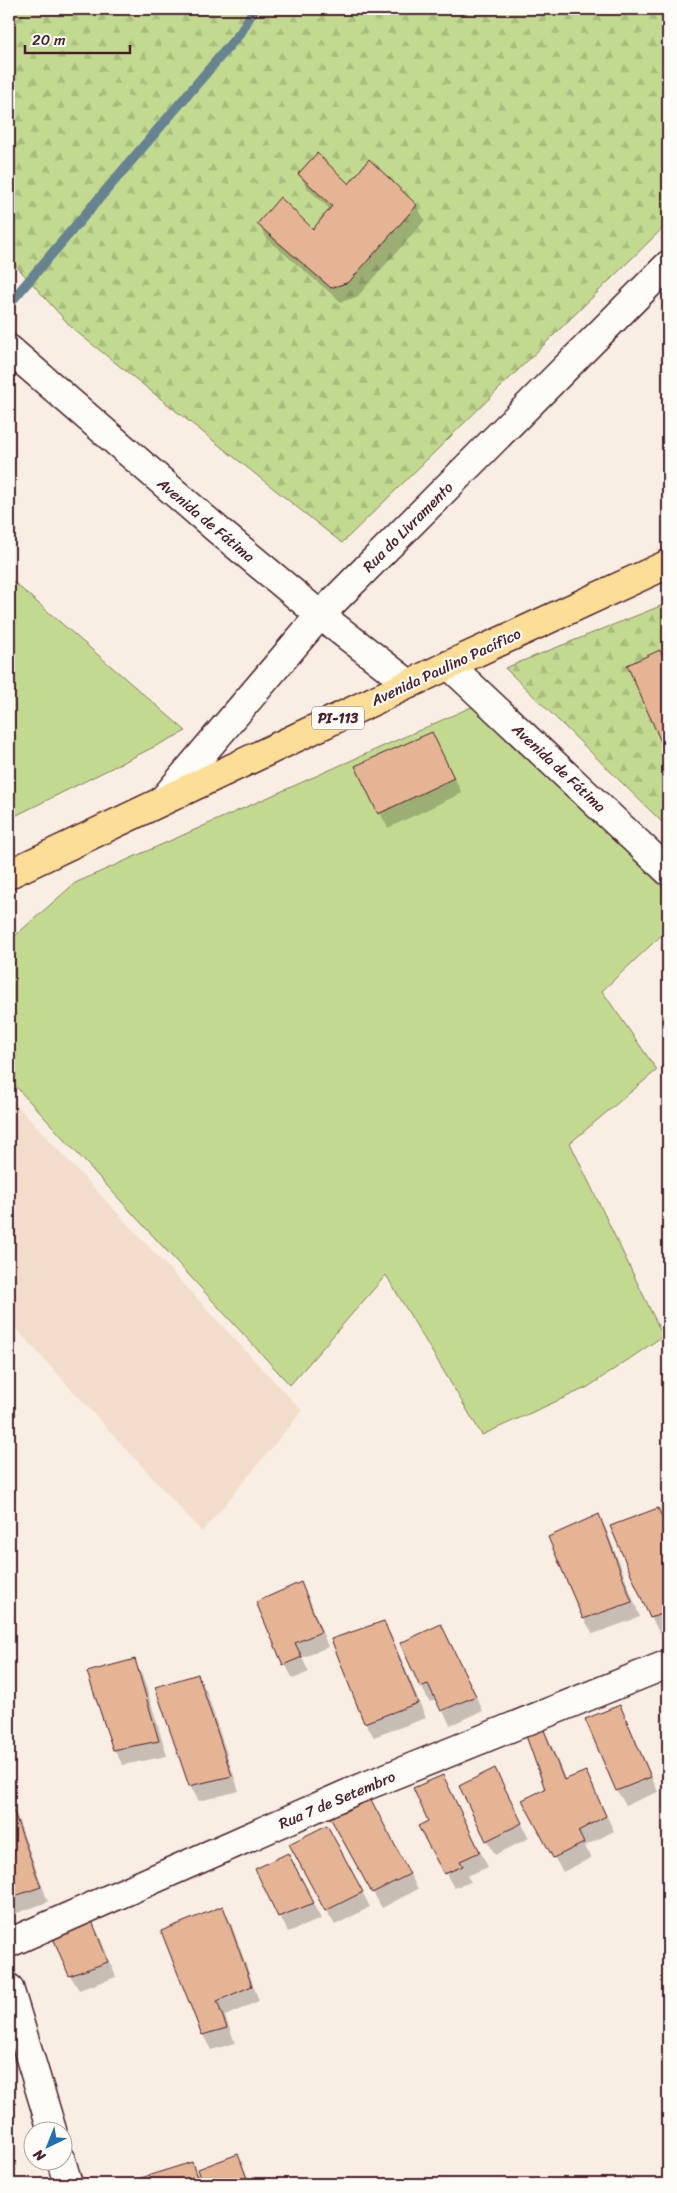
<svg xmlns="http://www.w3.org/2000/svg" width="677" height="2193" font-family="Sriracha,sans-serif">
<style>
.built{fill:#f2ddcc}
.green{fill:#c2da90;stroke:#867c5e}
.forest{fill:url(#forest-firs);stroke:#867c5e}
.shadow{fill:#0003}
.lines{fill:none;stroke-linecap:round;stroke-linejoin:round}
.stream{stroke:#668392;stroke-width:10}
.building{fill:#e4b495;stroke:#4a1f2b}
.minor-casing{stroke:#4a1f2b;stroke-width:31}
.primary-casing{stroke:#4a1f2b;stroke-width:31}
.minor{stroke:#fdfcf7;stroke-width:28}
.primary{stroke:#fdde96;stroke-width:28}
.labels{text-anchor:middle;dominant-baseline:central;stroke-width:4.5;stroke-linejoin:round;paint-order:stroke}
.shield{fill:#fdfcf7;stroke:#806168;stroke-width:1}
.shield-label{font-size:14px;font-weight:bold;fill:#4a1f2b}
.street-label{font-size:15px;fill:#4a1f2b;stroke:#fdfcf7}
</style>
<defs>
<pattern id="forest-firs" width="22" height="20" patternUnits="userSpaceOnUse" patternTransform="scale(1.25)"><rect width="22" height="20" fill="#c2da90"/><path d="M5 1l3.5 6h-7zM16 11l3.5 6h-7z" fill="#a8bb7c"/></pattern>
</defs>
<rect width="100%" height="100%" fill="#f8eee3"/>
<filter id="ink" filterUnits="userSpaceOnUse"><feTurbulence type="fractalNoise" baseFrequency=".02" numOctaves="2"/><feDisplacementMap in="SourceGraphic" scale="10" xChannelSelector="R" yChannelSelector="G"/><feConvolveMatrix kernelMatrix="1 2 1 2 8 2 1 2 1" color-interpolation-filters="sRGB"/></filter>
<g filter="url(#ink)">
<path class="built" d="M 9,1097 L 302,1411 L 202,1532 L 9,1321 Z"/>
<path class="green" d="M 9,578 L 186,731 L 9,819 Z
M 476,705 L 668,893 L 668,929 L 602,991 L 657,1070 L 570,1143 L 663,1336 L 588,1387 L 482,1435 L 386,1275 L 290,1385 L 9,1079 L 9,941 L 75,883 Z"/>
<path class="forest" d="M 9,9 L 668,9 L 668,223 L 342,543 L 73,329 L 9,258 Z
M 668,603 L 668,828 L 505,668 Z"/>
<path class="shadow" d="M 299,174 L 349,186 L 416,205 L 425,220 L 357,297 L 341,302 L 267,239 L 259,224 L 313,231 L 331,210 L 308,189 Z
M 660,652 L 668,666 L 668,753 L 663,743 Z
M 431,733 L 462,793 L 388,828 L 356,766 Z
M 668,994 L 668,1006 L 664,998 Z
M 657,1510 L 668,1530 L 668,1629 L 659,1632 L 651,1617 Z
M 599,1516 L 607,1531 L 640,1617 L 593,1634 L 584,1619 L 550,1537 Z
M 300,1583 L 309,1598 L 328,1647 L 302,1658 L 309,1672 L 293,1679 L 285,1664 Z
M 383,1623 L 392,1637 L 426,1718 L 374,1737 L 365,1723 L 332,1640 Z
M 449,1641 L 483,1711 L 450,1725 L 437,1699 L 430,1702 L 421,1687 Z
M 134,1661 L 143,1676 L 167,1756 L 123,1765 L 114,1750 L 89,1672 Z
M 197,1675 L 206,1690 L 239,1791 L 199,1801 L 190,1786 L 156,1687 Z
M 620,1707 L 628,1722 L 658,1792 L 626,1805 L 617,1791 L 587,1719 Z
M 542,1727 L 550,1742 L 566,1781 L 586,1773 L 614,1831 L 585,1846 L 591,1858 L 563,1872 L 554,1857 L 546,1789 Z
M 495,1770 L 529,1838 L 495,1855 L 487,1840 Z
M 451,1792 L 488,1867 L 467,1876 L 471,1882 L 454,1888 L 420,1827 L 430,1821 Z
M 9,1794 L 48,1902 L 9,1916 Z
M 376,1811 L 418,1889 L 382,1908 L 328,1812 Z
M 336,1841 L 370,1907 L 335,1925 L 326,1910 Z
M 257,1869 L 296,1870 L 321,1919 L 288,1932 Z
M 223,1908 L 231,1923 L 259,2001 L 225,2016 L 235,2043 L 211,2050 L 203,2035 L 162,1932 Z
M 90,1920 L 99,1935 L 116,1977 L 79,1990 L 70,1975 Z
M 9,1988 L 28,2058 L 9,2064 Z
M 238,2156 L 251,2184 L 133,2184 L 133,2182 L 192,2164 L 203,2183 Z"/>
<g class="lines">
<path class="stream" d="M 9,304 L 241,32 L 254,9"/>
</g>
<path class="building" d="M 317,153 L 349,184 L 369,159 L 417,205 L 349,282 L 331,288 L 257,224 L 280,197 L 313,229 L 332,206 L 298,174 Z
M 660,650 L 668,669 L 668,741 L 662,744 L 627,665 Z
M 432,732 L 454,778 L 378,814 L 355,766 Z
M 658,1508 L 668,1531 L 668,1612 L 650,1618 L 610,1526 Z
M 599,1514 L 632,1602 L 583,1619 L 548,1537 Z
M 301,1582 L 321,1632 L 295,1643 L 302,1657 L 283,1665 L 256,1602 Z
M 384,1621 L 418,1703 L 364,1723 L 331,1639 Z
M 441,1624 L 476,1696 L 441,1711 L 428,1684 L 420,1687 L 400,1643 Z
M 135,1659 L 159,1741 L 113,1750 L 87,1672 Z
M 198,1674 L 232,1776 L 189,1786 L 155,1687 Z
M 620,1705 L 651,1777 L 616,1791 L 585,1719 Z
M 542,1725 L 564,1780 L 586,1771 L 606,1816 L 578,1831 L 584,1843 L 553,1858 L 522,1800 L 545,1789 L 525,1733 Z
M 495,1768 L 522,1823 L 486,1841 L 459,1786 Z
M 443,1775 L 480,1852 L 460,1861 L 463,1866 L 444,1874 L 418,1826 L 428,1821 L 413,1788 Z
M 368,1794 L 410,1874 L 372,1893 L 327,1812 Z
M 9,1799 L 41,1887 L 9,1898 Z
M 327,1825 L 363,1892 L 325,1911 L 289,1844 Z
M 288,1853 L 314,1903 L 278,1917 L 255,1869 Z
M 223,1906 L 252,1986 L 217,2001 L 227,2028 L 202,2035 L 161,1931 Z
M 91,1918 L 108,1962 L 69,1976 L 51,1933 Z
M 238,2154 L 249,2184 L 203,2184 L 198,2169 Z
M 192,2162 L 199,2184 L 132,2184 L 131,2181 Z"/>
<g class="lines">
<g class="minor-casing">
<path id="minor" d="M 9,349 L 219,531 L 320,615 L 409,684
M 449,665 L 668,871
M 162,801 L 320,615 L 668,265
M 9,1943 L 356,1790 L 668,1664
M 9,1988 L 52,2130
M 61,2160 L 68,2184"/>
</g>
<g class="primary-casing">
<path id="primary" d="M 9,874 L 449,665 L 668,564"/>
</g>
<use href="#minor" class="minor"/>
<use href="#primary" class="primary"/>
</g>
</g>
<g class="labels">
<rect class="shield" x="312" y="706.5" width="52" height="23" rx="4"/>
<g class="shield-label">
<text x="338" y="718">PI-113</text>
</g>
<g class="street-label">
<text transform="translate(206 520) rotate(40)">Avenida de Fátima</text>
<text transform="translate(408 527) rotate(-45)">Rua do Livramento</text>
<text transform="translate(446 667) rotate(-25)">Avenida Paulino Pacífico</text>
<text transform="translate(559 768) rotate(43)">Avenida de Fátima</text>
<text transform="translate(337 1800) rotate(-23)">Rua 7 de Setembro</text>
</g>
</g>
<rect width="677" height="2193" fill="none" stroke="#fdfcf7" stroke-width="30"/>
<rect x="15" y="15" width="647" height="2163" fill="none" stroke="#4a1f2b" stroke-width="2" filter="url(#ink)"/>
<g transform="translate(48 2146) rotate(223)"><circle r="24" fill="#fdfcf7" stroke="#b5a4a5"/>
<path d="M0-4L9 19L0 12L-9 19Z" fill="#1f6fb2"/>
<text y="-8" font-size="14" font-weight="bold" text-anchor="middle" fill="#4a1f2b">N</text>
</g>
<path d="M25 45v8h105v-8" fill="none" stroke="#4a1f2b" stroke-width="2.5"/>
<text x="32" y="45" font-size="15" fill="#4a1f2b" stroke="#fdfcf7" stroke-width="4" paint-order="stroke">20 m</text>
</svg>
